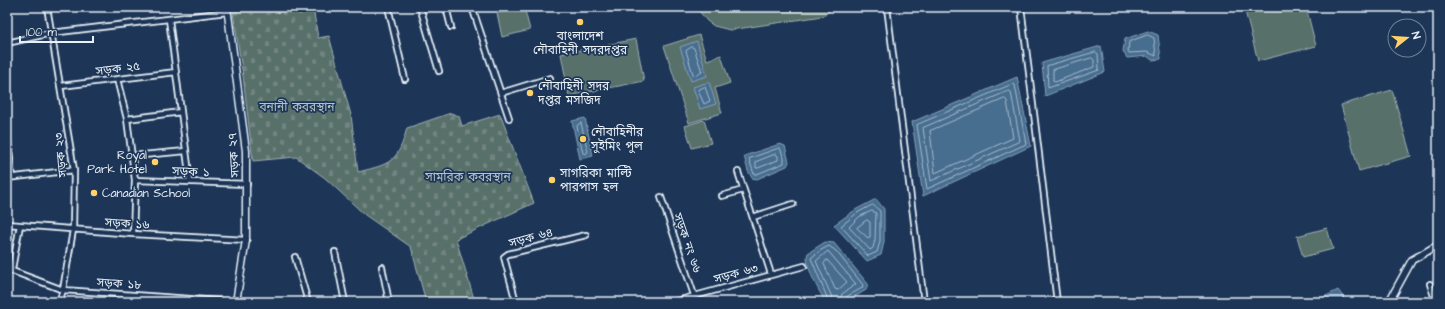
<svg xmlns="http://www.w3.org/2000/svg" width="1445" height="309" font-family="'Architects Daughter','Noto Sans Bengali',sans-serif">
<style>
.cemetery{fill:url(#cemetery-stones);stroke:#a0b0b2}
.green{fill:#596f6b;stroke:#a0b0b2}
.water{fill:#476d8f;stroke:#87a2b9}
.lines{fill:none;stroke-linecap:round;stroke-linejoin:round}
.shore{stroke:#a8bcce;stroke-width:1}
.minor-casing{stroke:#e8f1f8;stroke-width:8}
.tertiary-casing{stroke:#e8f1f8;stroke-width:9}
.minor{stroke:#1d3557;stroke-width:4.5}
.tertiary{stroke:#1d3557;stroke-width:6}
.poi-dot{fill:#ffd166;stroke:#1d3557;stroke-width:1.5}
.labels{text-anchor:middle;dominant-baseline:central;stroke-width:3.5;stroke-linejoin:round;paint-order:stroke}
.poi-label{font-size:12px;fill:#e8f1f8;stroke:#1d3557;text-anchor:start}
.street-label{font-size:12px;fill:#e8f1f8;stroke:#1d3557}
.park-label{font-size:12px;fill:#b6c4c7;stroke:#1d3557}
</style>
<defs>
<pattern id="cemetery-stones" width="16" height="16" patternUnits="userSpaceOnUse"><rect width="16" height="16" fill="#596f6b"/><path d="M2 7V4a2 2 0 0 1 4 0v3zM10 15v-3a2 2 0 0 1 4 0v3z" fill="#718481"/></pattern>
</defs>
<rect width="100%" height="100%" fill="#1d3557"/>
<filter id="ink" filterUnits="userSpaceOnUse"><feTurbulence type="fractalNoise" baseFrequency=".025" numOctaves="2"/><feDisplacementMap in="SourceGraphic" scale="8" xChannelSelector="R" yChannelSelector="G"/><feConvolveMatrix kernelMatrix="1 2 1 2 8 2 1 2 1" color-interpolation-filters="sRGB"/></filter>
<g filter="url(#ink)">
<path class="cemetery" d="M 257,7 L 313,7 L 318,38 L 329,36 L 351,115 L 358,172 C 391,164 398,162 407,128 L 451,113 L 459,116 L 462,126 L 500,114 L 534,203 L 456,239 L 475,302 L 426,302 L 411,247 L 365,215 L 325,178 L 296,157 L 253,161 L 243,76 L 233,12 Z"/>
<path class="green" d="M 521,7 L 524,7 L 530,30 L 502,37 L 497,13 Z
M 696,7 L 834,7 L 823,16 L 730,30 L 714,26 L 707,21 Z
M 1244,7 L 1306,7 L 1316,46 L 1258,61 Z
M 699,35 L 707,60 L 721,55 L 730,83 L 715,88 L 722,113 L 689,123 L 664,46 Z
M 636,39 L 644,81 L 569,96 L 561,54 Z
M 1392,90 L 1411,156 L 1359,171 L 1341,105 Z
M 704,120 L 711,143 L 692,148 L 685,126 Z
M 1327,228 L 1333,249 L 1303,257 L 1297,236 Z"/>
<path class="water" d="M 1148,31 L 1158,35 L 1161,59 L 1152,60 L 1147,56 L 1127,58 L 1123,51 L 1125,39 Z
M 697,41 L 707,76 L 691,81 L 680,47 Z
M 1101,46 L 1105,72 L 1045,96 L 1042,63 Z
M 1017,77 L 1031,146 L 923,196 L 912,122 Z
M 709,82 L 716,104 L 700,109 L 693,87 Z
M 585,118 L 593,156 L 580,159 L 572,121 Z
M 780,144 L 785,146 L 789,162 L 787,166 L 757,179 L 752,178 L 748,171 L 744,156 Z
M 876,199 L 884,209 L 884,242 L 881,255 L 867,261 L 834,225 L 855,210 Z
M 825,242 L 834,243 L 868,284 L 866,290 L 846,302 L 826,302 C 820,294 803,263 808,253 Z
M 1338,290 L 1347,302 L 1314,302 Z"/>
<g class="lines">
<path class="shore" d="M 1148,35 L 1154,38 L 1156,56 L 1147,52 L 1129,53 L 1128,50 L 1129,42 Z
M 692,47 L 694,48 L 702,72 L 695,76 L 693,74 L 686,51 Z
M 1096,52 L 1098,54 L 1099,70 L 1048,88 L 1047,66 Z
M 1092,58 L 1094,60 L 1094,67 L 1055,82 L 1053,81 L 1053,70 Z
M 1013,84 L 1015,85 L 1026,144 L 927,189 L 917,125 Z
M 705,87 L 710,101 L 704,104 L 698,90 Z
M 1009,91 L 1011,92 L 1020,141 L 931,181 L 923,128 Z
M 1005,99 L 1007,101 L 1013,138 L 935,173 L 930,131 Z
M 581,123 L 588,152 L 585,154 L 583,153 L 577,126 Z
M 780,148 L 784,158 L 784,163 L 757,174 L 754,174 L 749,159 Z
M 776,154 L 778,156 L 778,160 L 758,168 L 756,168 L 756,162 Z
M 873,205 L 880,211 L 880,241 L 877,252 L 868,256 L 841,226 L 857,213 Z
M 872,211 L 876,213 L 875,240 L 873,248 L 870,250 L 849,227 L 859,217 Z
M 867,220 L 870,222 L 870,237 L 868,238 L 857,228 Z
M 827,260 L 847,282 L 838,290 L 835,289 L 824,264 Z
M 829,302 L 811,258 L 821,250 L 829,246 L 836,251 L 863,285 L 862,288 L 846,297 L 844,302
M 834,302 L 816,261 L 828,251 L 856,284 L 842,294 L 839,302"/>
<g class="minor-casing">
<path id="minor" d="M 47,7 L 74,170 L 73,230 L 63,290 L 59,302
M 388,7 L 405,79
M 420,7 L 439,71
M 446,7 L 451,27
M 472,7 L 509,118
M 887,7 L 924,302
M 1021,7 L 1057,302
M 169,19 L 190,181
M 7,43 L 51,33 L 227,12
M 117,79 L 127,119 L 135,180 L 133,234
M 61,86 L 176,72
M 501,93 L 550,78
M 127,119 L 181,112
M 7,131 L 12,177
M 132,156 L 186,151
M 738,172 L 771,274
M 7,178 L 74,170
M 135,180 L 247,184
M 722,196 L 743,190
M 661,197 L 694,295
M 753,217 L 793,204
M 7,224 L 133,234 L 246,240
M 335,252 L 345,302
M 295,257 L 308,302
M 382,267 L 389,302
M 7,269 L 63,290 L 233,302
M 12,269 L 20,225
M 1430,284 L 1436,302
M 117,302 L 120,295
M 516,302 L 504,257 L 508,254 L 586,235
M 673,302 L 804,266"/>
</g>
<g class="tertiary-casing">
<path id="tertiary" d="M 227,7 L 246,151 L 246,240 L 236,302
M 1389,302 L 1412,260 L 1438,245"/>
</g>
<use href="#minor" class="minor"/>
<use href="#tertiary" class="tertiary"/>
</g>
</g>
<g class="poi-dot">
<circle cx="580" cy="22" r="4"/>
<circle cx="530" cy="93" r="4"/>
<circle cx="583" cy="139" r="4"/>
<circle cx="155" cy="162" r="4"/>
<circle cx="552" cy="180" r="4"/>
<circle cx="94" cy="193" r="4"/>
</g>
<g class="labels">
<g class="poi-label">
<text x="580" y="36" text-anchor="middle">বাংলাদেশ<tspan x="580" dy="14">নৌবাহিনী সদরদপ্তর</tspan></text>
<text x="538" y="86">নৌবাহিনী সদর<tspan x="538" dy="14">দপ্তর মসজিদ</tspan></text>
<text x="591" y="132">নৌবাহিনীর<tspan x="591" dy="14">সুইমিং পুল</tspan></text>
<text x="147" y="155" text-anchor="end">Royal<tspan x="147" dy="14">Park Hotel</tspan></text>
<text x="560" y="173">সাগরিকা মাল্টি<tspan x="560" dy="14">পারপাস হল</tspan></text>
<text x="102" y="193">Canadian School</text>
</g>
<g class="street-label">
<text transform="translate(118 69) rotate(-7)">সড়ক ২৫</text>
<text transform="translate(61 155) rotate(-96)">সড়ক ২৩</text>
<text transform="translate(234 155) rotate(-94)">সড়ক ২৭</text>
<text transform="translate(191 172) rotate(2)">সড়ক ১</text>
<text transform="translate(127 224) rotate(4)">সড়ক ১৬</text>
<text transform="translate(531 238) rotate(-15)">সড়ক ৬৪</text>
<text transform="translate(687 243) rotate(71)">সড়ক নং ৬৬</text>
<text transform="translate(736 274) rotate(-15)">সড়ক ৬৩</text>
<text transform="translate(119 284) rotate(4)">সড়ক ১৮</text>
</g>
<g class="park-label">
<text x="297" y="107">বনানী কবরস্থান</text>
<text x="468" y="177">সামরিক কবরস্থান</text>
</g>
</g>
<rect width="1445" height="309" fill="none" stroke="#1d3557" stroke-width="24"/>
<rect x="12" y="12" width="1421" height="285" fill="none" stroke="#e8f1f8" stroke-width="1.5" filter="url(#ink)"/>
<g transform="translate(1407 38) rotate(73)"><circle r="19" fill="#1d3557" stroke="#6e8097"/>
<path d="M0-3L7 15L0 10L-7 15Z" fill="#ffd166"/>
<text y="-6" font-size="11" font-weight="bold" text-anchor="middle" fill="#e8f1f8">N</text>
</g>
<path d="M20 36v6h73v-6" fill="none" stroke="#e8f1f8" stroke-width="2"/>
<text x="26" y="36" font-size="12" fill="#e8f1f8" stroke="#1d3557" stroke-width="3" paint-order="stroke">100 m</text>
</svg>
